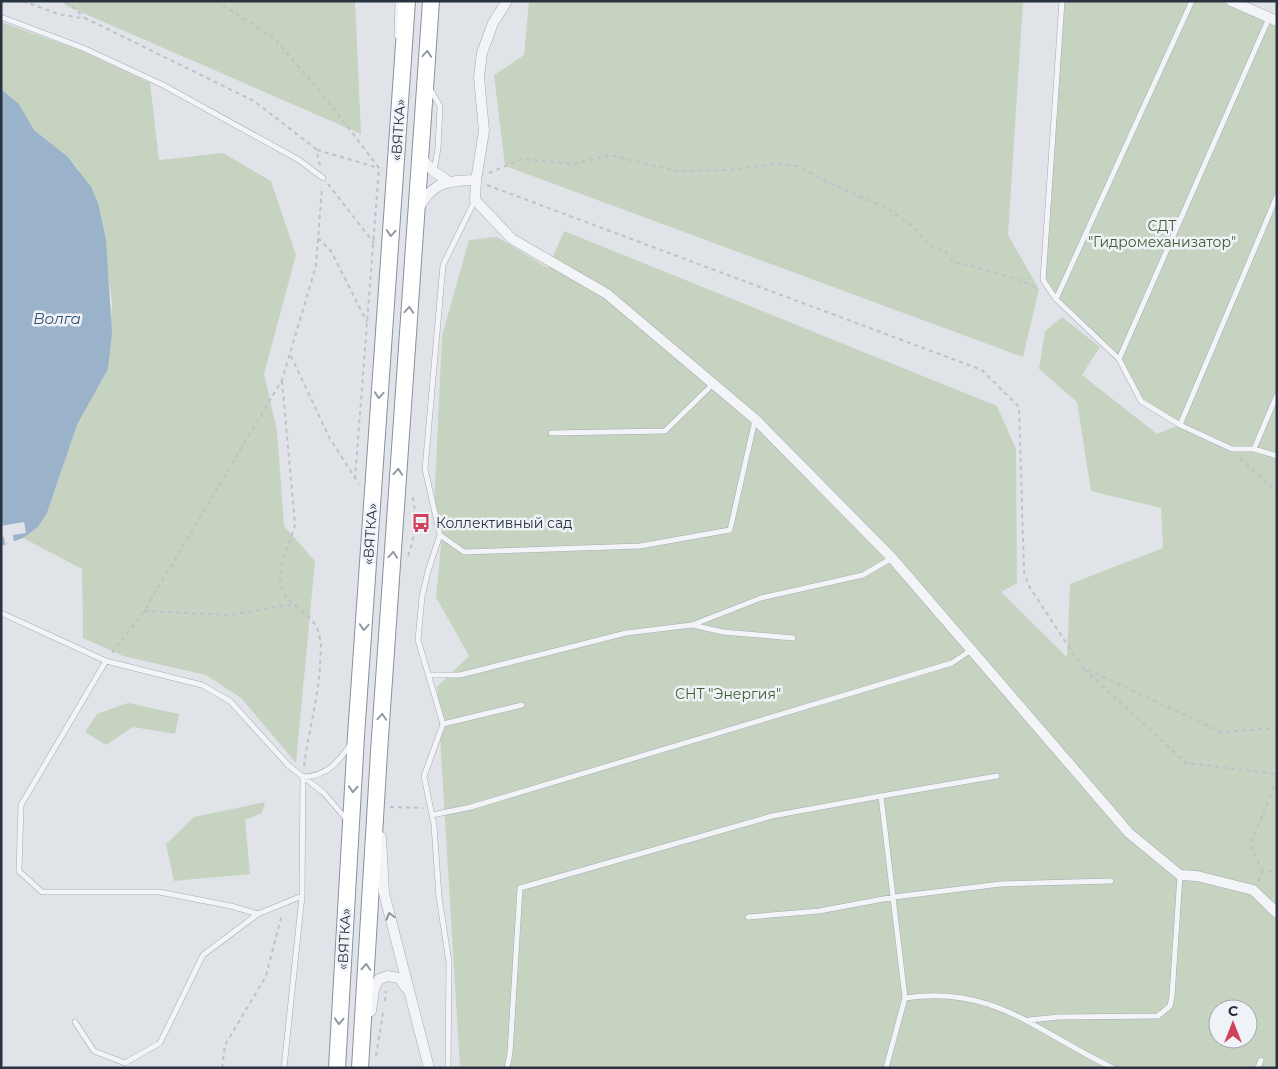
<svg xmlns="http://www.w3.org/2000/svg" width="1278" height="1069" font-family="Montserrat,sans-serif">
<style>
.green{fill:#c6d3c1;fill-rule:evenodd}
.water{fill:#9ab2ca}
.pier{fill:#e0e4e9}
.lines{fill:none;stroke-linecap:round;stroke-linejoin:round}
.service-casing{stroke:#a5abb3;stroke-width:6}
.minor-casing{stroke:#a5abb3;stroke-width:11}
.trunk-casing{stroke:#8791a0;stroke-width:18}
.path{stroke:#bdc2c8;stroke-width:2;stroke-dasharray:4 4;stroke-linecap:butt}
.service{stroke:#f2f4f7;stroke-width:5}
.minor{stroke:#f2f4f7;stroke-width:10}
.trunk{stroke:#fff;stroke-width:16}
.oneway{stroke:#9498a0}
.oneway2{stroke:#8d939c}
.labels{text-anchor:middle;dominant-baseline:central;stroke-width:5;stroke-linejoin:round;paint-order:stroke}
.street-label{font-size:14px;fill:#283241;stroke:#eff2f6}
.park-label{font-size:14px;fill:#3d5d35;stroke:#eff2f6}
.poi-label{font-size:14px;fill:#283241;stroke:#eff2f6;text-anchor:start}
.water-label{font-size:15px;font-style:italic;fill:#315176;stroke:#eff2f6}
</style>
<rect width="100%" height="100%" fill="#e0e4e9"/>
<path class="green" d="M 60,1 L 355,1 L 361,134 L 67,6 Z
M 529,1 L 1023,1 L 1008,235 L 1039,289 L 1023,357 L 505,166 L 494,75 L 524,55 Z
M 1062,1 L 1231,1 L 1277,21 L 1277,1068 L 460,1068 L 437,687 L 469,656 L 436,597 L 443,524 L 434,507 L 442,336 L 469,240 L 497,237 L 548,268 L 564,231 L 997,406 L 1016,449 L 1017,583 L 1001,592 L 1067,657 L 1070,584 L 1163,548 L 1161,508 L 1091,491 L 1077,402 L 1039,369 L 1045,331 L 1062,317 L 1100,347 L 1082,375 L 1157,434 L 1179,425 L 1141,401 L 1119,359 L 1056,299 L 1043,280 ZM 1218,1009 L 1248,1009 L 1248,1039 L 1218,1039 Z
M 1,22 L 82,51 L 150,83 L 159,160 L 223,153 L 271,181 L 296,255 L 264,374 L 277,430 L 284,526 L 315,561 L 296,763 L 241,698 L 206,675 L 123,656 L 83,638 L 82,569 L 23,538 L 38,527 L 47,513 L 77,425 L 108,369 L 112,302 L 108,273 L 79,170 L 69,158 L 34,130 L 19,104 L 1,89 Z
M 128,703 L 179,714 L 175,734 L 133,727 L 106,745 L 85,732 L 97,714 Z
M 265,802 L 262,813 L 245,820 L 250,874 L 174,881 L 166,844 L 194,817 Z"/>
<path class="water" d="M 1,89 L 19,104 L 34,130 L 68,157 L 91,187 L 98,203 L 106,240 L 112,333 L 108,369 L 77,425 L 47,513 L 38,527 L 23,538 L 1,546 Z"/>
<path class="pier" d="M 24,522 L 26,533 L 13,535 L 14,542 L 5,544 L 4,537 L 1,537 L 1,526 Z"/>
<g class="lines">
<g class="service-casing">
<path id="service" d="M 1062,1 L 1043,280 L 1056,299 L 1119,359 L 1141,401 L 1180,425 L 1232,449 L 1254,449 L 1277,456
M 1,17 L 83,48 L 163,85 L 299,160 L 323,178
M 397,36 L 398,1
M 430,89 L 440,106 L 438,149 L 434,170
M 1056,299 L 1192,1
M 1119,359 L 1269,18
M 1180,425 L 1277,196
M 551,433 L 665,431 L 713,384
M 1254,449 L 1277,395
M 440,535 L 464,552 L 640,546 L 730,530 L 755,420
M 1,613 L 106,661 L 202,685 L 230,701 L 288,765 L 324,793 L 347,820
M 692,625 L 723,632 L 793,638
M 106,661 L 21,805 L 19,871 L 42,892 L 159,892 L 231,906 L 258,914 L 302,896
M 429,675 L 460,675 L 626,633 L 692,625 L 761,598 L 863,575 L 892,558
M 443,724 L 522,705
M 303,777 C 328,776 338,762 351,744
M 432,815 L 471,807 L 952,663 L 971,650
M 748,917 L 819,911 L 894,897 L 1001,884 L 1111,881
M 905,998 C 994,984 1038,1033 1113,1068
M 1029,1020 L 1059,1017 L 1158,1016 L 1170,1006 L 1172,996 L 1180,875
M 75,1022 L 94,1051 L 125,1063 L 160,1043 L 203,955 L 258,914
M 284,1068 L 302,896 L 303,777
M 448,1068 L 449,962 L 439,897 L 434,825 L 424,776 L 443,724 L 418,640 L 422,597 L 428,571 L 440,535 L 425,469 L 443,265 L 475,200
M 507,1068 L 510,1053 L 520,888 L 772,816 L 881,796
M 886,1068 L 905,998 L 881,796 L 997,776
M 1258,1068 L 1261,1060"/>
</g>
<g class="minor-casing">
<path id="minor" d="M 1231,1 L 1277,21
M 419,155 L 433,171 L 448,181
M 476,180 L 475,200 L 512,239 L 607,294 L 755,419 L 892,558 L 1129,833 L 1180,875 L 1197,876 L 1253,890 L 1277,913
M 419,207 C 434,181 448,181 476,180 L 484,131 L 479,77 L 482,53 L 493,23 L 507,1
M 381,837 L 384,893 L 429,1068
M 371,1011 L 374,989 L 379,979 L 388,976 L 399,978 L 407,989"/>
</g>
<g class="trunk-casing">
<path id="trunk" d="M 337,1068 L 356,736 L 407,1
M 360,1068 L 379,752 L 431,1"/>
</g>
<path class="path" d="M 23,1 L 58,14 L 87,19 L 254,101 L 316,149 L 320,165
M 66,1 L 85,18
M 216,1 L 274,38 L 328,101 L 379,168 L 355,478
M 317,150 L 379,168
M 489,173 L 522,159 L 574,164 L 610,155 L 677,171 L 728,170 L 776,164 L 797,166 L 838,187 L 887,208 L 916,229 L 930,246 L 945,251 L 954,263 C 968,263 979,269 992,272 C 1010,277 1020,279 1037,288
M 328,184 L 374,243
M 487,185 L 982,370 L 1019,407 L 1024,572 L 1029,586 L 1082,667 L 1221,732 L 1277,728
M 318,238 L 331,251 L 367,322
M 291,356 L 329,437 L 359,484
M 282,381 L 295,524 C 291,543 280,559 280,579 C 282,610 316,608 320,639 C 322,647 320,657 320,666 C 318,700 308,733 304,767
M 1240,458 L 1277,492
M 408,556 C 416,534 417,516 412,493
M 144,611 L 230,615 L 293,604
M 112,653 L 144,611 L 282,380 L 316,266 L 322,187
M 1084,669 L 1186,763 L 1277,774
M 390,807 L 423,808
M 1263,871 L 1250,846 L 1277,779
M 1258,881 L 1263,871 L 1277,872
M 385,1001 L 386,991
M 376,1056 L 383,1013
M 222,1068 L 225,1045 L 266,976 L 282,914"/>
<use href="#service" class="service"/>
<use href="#minor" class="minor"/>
<use href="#trunk" class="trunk"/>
</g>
<defs><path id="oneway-chevron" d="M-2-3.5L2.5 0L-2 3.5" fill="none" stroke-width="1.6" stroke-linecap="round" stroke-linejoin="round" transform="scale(1.25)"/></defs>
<g class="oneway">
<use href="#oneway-chevron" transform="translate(427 54) rotate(-86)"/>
<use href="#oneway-chevron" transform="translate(391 233) rotate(94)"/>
<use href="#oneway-chevron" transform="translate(409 310) rotate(-86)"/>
<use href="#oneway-chevron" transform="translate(379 395) rotate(94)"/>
<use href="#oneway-chevron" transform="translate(398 472) rotate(-86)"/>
<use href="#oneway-chevron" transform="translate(393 555) rotate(-86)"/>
<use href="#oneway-chevron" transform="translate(364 627) rotate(94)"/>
<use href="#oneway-chevron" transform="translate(382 717) rotate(-86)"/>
<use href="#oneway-chevron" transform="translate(353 789) rotate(93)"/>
<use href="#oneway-chevron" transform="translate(366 967) rotate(-87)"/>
<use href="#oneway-chevron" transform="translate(339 1021) rotate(93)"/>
</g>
<use class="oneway2" href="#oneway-chevron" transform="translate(390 916) rotate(-106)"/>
<defs>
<g id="bus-bare" transform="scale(1.5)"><path d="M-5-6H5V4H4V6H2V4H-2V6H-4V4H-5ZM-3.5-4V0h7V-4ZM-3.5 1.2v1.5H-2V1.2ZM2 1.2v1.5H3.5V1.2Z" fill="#d1425a" stroke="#eff2f6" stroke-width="2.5" paint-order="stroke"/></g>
</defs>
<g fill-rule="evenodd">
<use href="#bus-bare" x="421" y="523"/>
</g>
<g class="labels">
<g class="street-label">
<text transform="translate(398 130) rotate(-86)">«ВЯТКА»</text>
<text transform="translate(370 534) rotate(-86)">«ВЯТКА»</text>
<text transform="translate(344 939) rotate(-87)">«ВЯТКА»</text>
</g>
<g class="park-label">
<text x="1162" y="226">СДТ<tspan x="1162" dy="16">"Гидромеханизатор"</tspan></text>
<text x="728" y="694">СНТ "Энергия"</text>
</g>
<g class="poi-label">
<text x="436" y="523">Коллективный сад</text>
</g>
<g class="water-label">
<text x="57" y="318">Волга</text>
</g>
</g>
<rect width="1278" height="1069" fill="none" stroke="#283241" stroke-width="5"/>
<g transform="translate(1233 1024)"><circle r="24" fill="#eff2f6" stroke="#9fa5ae"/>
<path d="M0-4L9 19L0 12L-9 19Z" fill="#d1425a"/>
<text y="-8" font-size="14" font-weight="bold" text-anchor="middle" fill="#283241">С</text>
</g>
</svg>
